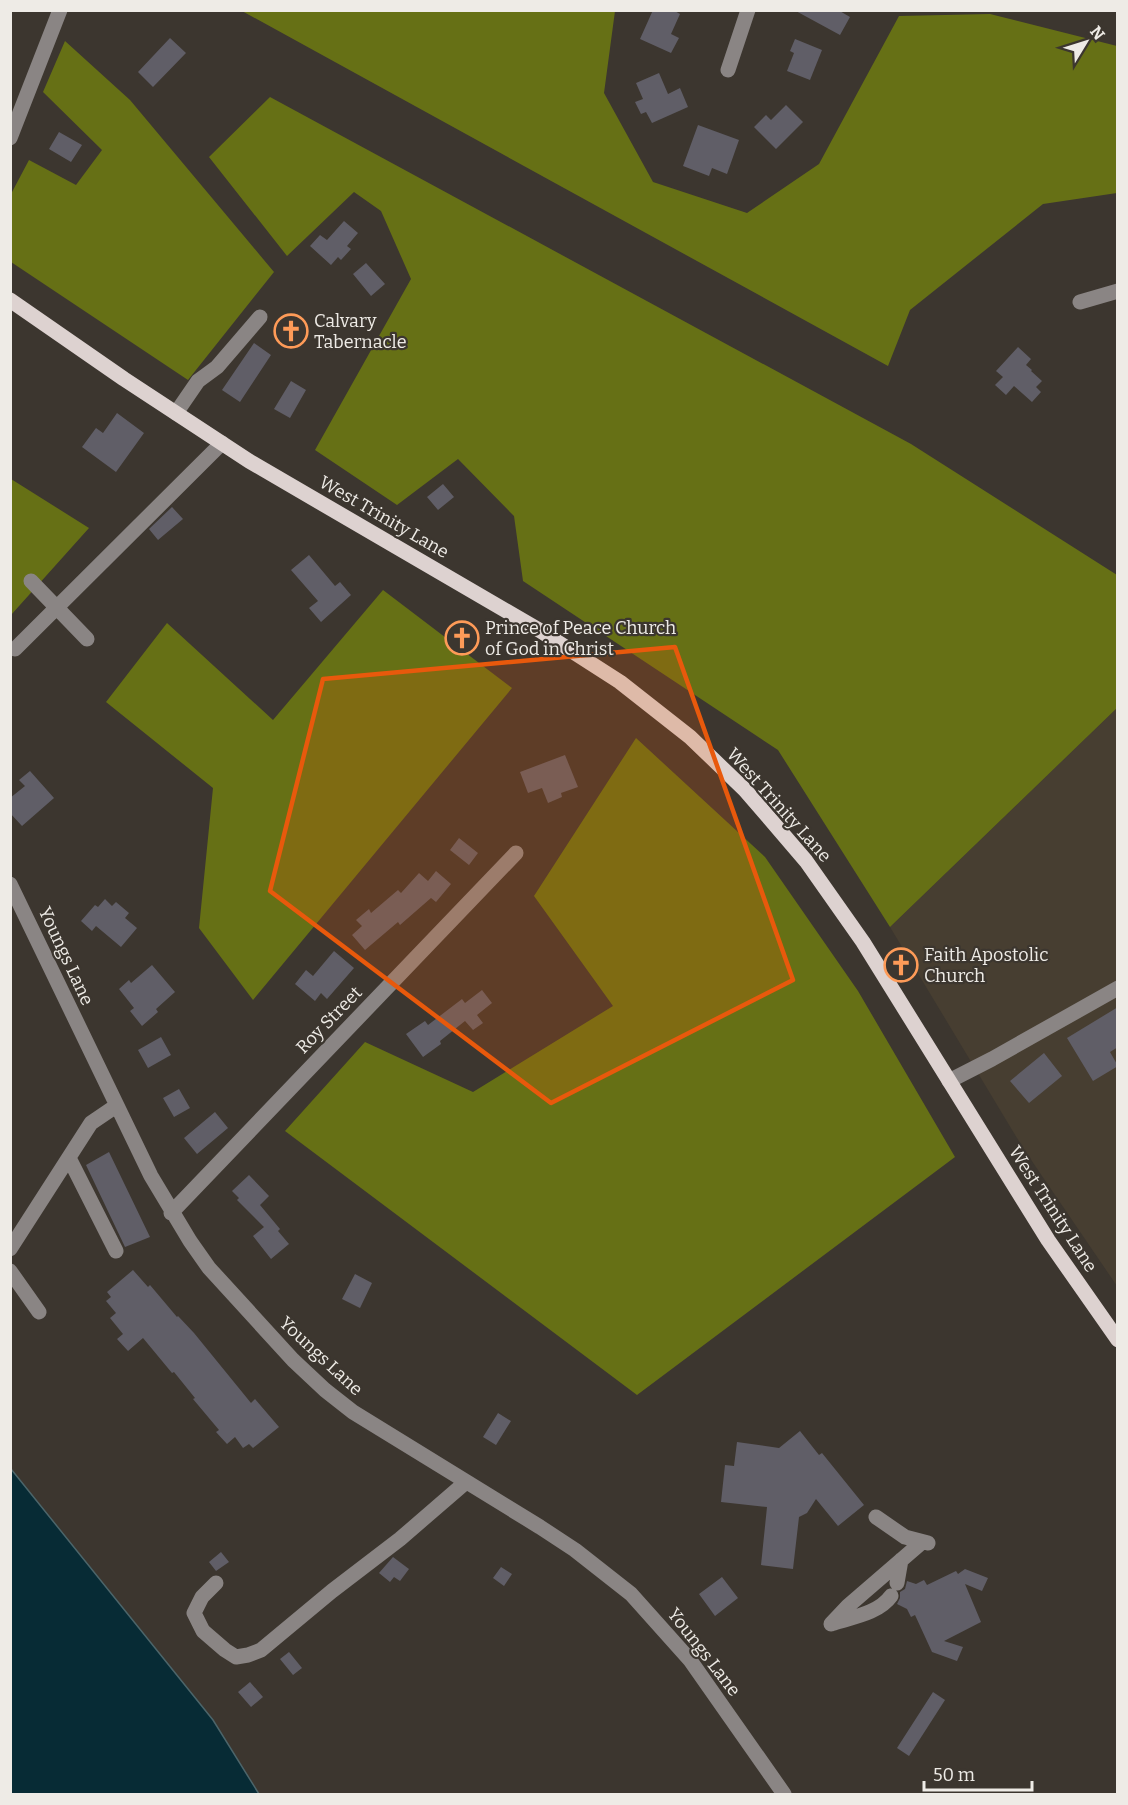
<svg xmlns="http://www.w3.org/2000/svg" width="1128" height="1805" font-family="Bitter,serif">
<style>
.built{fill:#473e31}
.forest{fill:#667015}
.water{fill:#072b35;stroke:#4c656a;stroke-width:1.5}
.building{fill:#605e67}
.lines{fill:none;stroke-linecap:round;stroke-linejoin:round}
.minor{stroke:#8a8584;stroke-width:15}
.major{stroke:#ddd2d0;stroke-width:15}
.marked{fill:#e8590c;fill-opacity:0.2;stroke:#e8590c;stroke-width:4.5;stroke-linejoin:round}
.labels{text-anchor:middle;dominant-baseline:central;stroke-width:4.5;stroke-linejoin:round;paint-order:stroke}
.poi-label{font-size:18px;fill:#eeebe6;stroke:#3c362f;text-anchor:start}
.street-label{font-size:18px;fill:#eeebe6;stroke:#3c362f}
</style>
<rect width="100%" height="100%" fill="#3c362f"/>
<path class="built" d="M 1117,708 L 1117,1286 L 1023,1148 L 890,927 Z"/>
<path class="forest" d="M 242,11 L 615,11 L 604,93 L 653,182 L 747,213 L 819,164 L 899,16 L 990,14 L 1117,46 L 1117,193 L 1043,204 L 910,310 L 888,366 Z
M 65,41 L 130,100 L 274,272 L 188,380 L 11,262 L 11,194 L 29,160 L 76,185 L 102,150 L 43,92 Z
M 270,97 L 911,444 L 1117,575 L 1117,708 L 890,927 L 778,750 L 523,581 L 514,516 L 458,459 L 397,505 L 315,450 L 411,279 L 381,211 L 354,192 L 287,256 L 209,157 Z
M 11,479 L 89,528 L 11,615 Z
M 383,590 L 512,688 L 253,1000 L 199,928 L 213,788 L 106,702 L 167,623 L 273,720 Z
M 636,738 L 765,857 L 858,991 L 955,1157 L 637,1395 L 285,1131 L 365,1042 L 473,1092 L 613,1006 L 534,896 Z"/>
<path class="water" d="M 11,1469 L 213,1720 L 259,1794 L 11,1794 Z"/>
<path class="building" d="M 653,10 L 673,10 L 680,14 L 671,34 L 679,38 L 671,53 L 640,39 Z
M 794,10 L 838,10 L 850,17 L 840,35 Z
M 170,38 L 186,53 L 153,87 L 138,72 Z
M 795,39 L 822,50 L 810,80 L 787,71 L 794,53 L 790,51 Z
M 659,73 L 668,94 L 680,88 L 688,107 L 652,123 L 646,112 L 641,114 L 635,102 L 643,99 L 636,83 Z
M 786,105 L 803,122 L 776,149 L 754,127 L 766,115 L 771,120 Z
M 698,125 L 739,140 L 727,174 L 712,168 L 709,176 L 683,166 Z
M 59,132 L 82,145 L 71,162 L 49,149 Z
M 344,221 L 358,233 L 347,246 L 351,249 L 341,260 L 338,257 L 331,265 L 310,246 L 320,235 L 327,240 Z
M 366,263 L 385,284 L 371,296 L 353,274 Z
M 254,343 L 271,355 L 240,402 L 222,390 Z
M 1018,347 L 1031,359 L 1026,365 L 1032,370 L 1031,371 L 1042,381 L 1036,387 L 1041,392 L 1032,402 L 1014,386 L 1006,395 L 995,385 L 1003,377 L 996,371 Z
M 291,381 L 306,390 L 290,418 L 274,409 Z
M 117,413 L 144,433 L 116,472 L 82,447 L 96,428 L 103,433 Z
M 443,484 L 454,497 L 438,510 L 427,497 Z
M 172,507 L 183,519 L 158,540 L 149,529 Z
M 309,555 L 335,586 L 340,582 L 351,595 L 321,622 L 309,608 L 318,601 L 291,570 Z
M 565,755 L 578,787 L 561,793 L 562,797 L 548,803 L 542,788 L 528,793 L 520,772 Z
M 30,771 L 54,798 L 22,826 L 10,813 L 10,798 L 25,786 L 19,780 Z
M 459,838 L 478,853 L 469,865 L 450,850 Z
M 436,871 L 451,884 L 436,902 L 431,898 L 400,925 L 398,922 L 365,950 L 352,935 L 362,926 L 356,920 L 369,909 L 371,913 L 398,890 L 401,893 L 419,873 L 428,881 Z
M 105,899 L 112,906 L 116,902 L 129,913 L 125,918 L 137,928 L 121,947 L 96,926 L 92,931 L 81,921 L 95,905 L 98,907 Z
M 334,951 L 354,968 L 327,999 L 321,993 L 315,1001 L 295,984 L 306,970 L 313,976 Z
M 152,965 L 175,992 L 156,1009 L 158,1012 L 142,1026 L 130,1011 L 134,1008 L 119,989 L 129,980 L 131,983 Z
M 482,990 L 492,1003 L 477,1015 L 483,1023 L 473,1030 L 465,1021 L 440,1041 L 441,1044 L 423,1057 L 406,1034 L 425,1021 L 428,1025 L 462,999 L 465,1003 Z
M 1118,1007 L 1118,1047 L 1110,1052 L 1118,1066 L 1093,1081 L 1067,1038 Z
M 161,1037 L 171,1055 L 148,1068 L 138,1050 Z
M 1044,1053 L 1062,1076 L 1029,1103 L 1010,1081 Z
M 179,1089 L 190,1108 L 174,1117 L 163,1098 Z
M 215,1112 L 228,1128 L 197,1154 L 184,1138 Z
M 109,1152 L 150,1237 L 125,1247 L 86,1165 Z
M 249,1175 L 269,1196 L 260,1205 L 280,1229 L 278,1231 L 289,1244 L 271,1259 L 253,1236 L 264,1227 L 237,1200 L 239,1198 L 232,1191 Z
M 133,1270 L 148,1287 L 150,1285 L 177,1317 L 178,1316 L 194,1333 L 251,1403 L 255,1399 L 279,1427 L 253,1448 L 249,1444 L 243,1448 L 235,1437 L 227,1444 L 216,1432 L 219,1430 L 193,1399 L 195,1398 L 174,1372 L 172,1373 L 143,1338 L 128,1351 L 117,1339 L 123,1334 L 110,1318 L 116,1313 L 106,1301 L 111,1297 L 107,1292 Z
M 355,1274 L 372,1283 L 360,1308 L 342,1299 Z
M 498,1413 L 511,1421 L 496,1445 L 483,1437 Z
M 800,1431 L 819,1455 L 822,1453 L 864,1505 L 838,1526 L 816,1499 L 807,1513 L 799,1517 L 793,1569 L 761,1565 L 767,1507 L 721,1502 L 725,1465 L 734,1466 L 737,1442 L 779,1448 Z
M 221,1552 L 229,1562 L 216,1571 L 209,1562 Z
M 393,1557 L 409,1569 L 400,1581 L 394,1577 L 390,1582 L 379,1573 Z
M 501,1567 L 512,1574 L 504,1586 L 493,1578 Z
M 965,1569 L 988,1578 L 982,1591 L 965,1584 L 981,1622 L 944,1641 L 963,1647 L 957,1661 L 932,1652 L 915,1615 L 911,1617 L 907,1609 L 897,1604 L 900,1598 L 900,1592 L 905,1589 L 907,1581 L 916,1584 L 924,1580 L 927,1585 L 956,1571 L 958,1574 Z
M 722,1577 L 738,1598 L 715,1616 L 699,1594 Z
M 289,1652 L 302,1668 L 293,1675 L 280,1659 Z
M 250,1682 L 263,1697 L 251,1707 L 238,1692 Z
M 933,1692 L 945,1700 L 909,1756 L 897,1748 Z"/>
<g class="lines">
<path class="minor" d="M 728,70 L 748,10
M 10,138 L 60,10
M 1080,302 L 1118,291
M 176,413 L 198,381 L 217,367 L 260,317
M 31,581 L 87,639
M 15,649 L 222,443
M 10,884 L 151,1176 L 190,1241 L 209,1268 L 293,1360 L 325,1390 L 353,1412 L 540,1527 L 575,1550 L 631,1594 L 690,1660 L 784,1794
M 949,1081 L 992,1059 L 1118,988
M 69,1158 L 116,1251
M 171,1213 L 516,853
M 10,1249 L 91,1123 L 116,1106
M 10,1271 L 39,1312
M 876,1517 L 905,1537 L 928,1543
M 216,1583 L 202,1597 L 194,1613 L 203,1631 L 225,1650 L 236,1657 L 248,1655 L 261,1650 L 332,1591 L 400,1539 L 466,1482
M 897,1583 L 901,1560
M 834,1623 C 853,1617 879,1613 891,1596
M 831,1624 L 848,1606 L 921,1543"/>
<path class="major" d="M 10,300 L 124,379 L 249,461 L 539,630 L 620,682 L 690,737 L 745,790 L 806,861 L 863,942 L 1048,1240 L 1118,1340"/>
</g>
<path class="marked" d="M 675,647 L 793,980 L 551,1103 L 270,891 L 323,679 Z"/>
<defs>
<g id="church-ring" transform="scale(1.725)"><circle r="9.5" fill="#3c362f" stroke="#fe9b58" stroke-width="1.5"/><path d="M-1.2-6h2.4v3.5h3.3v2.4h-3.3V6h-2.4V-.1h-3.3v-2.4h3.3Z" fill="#fe9b58"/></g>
</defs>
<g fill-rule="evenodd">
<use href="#church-ring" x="291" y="331"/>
<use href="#church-ring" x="462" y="638"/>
<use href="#church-ring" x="901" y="965"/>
</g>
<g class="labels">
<g class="poi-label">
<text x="314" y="321">Calvary<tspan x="314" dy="21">Tabernacle</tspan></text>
<text x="485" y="628">Prince of Peace Church<tspan x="485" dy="21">of God in Christ</tspan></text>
<text x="924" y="955">Faith Apostolic<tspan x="924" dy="21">Church</tspan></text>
</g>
<g class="street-label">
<text transform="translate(384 517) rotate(30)">West Trinity Lane</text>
<text transform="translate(779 805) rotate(48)">West Trinity Lane</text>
<text transform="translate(66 956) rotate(65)">Youngs Lane</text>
<text transform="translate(329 1020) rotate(-46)">Roy Street</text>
<text transform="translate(1053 1209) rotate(57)">West Trinity Lane</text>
<text transform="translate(321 1356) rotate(43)">Youngs Lane</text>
<text transform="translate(704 1652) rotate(52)">Youngs Lane</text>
</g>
</g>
<rect width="1128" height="1805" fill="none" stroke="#eeebe6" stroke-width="24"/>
<g transform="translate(1086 42) rotate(52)" stroke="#3c362f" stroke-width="4.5" paint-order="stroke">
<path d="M0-4.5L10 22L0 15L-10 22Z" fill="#eeebe6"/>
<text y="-9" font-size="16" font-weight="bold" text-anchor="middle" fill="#eeebe6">N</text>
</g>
<path d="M924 1781v9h108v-9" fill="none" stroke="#eeebe6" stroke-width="3"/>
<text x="933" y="1781" font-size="18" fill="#eeebe6" stroke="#3c362f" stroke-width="4.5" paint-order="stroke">50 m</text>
</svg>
